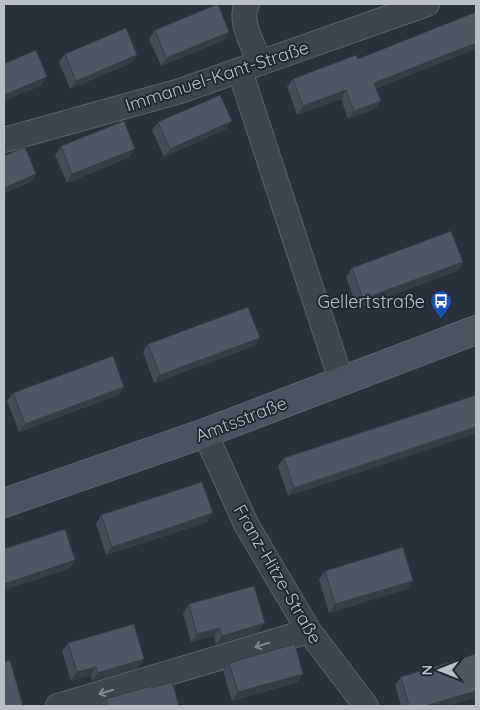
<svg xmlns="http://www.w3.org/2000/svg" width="480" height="710" font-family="Quicksand,sans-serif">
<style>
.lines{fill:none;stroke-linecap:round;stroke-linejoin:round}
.street-casing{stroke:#5b606c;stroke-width:26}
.secondary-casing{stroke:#5b606c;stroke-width:30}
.street{stroke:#3d434f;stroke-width:24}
.secondary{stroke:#4b5261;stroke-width:28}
.wall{fill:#444b59}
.shaded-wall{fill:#373d48}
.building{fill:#4f5767;stroke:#373d48}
.oneway{stroke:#818792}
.labels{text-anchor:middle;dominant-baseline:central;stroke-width:4;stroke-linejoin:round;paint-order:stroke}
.street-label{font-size:18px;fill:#b9bec9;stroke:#212734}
.poi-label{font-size:18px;fill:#b9bec9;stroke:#212734;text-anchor:end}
</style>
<rect width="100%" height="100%" fill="#29303e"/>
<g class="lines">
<g class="street-casing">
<path id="street" d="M 247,4 C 238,21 254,46 260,63
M 240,71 L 341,380
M 4,140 L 180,91 L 427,4
M 205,433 L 246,524 L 309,631 L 366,706
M 58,706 L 309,631"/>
</g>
<g class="secondary-casing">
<path id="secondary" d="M 4,503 L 205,433 L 476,330"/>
</g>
<use href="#street" class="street"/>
<use href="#secondary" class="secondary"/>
</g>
<path class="wall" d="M 155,30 L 229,32 L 224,40 L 161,66 L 149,39 Z
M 65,54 L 131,63 L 70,89 L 59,62 Z
M 358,59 L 376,89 L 381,101 L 375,109 L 348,119 L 341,99 L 297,115 L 287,87 L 293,79 Z
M 158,122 L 226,129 L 164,157 L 152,130 Z
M 61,146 L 130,157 L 67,183 L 55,155 Z
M 463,262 L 457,271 L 357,308 L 346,277 L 352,268 Z
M 148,344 L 254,346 L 154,383 L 143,352 Z
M 13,393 L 118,395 L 19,432 L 7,401 Z
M 445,444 L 288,496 L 278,466 L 284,458 Z
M 101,515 L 207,522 L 106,555 L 96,524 Z
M 325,571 L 407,589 L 329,613 L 319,579 Z
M 189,604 L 259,632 L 216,644 L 214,636 L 191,642 L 183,613 Z
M 68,643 L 138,668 L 92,681 L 91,675 L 71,681 L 62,651 Z
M 476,654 L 476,698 L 447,706 L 401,706 L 395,685 L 401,677 Z
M 229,663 L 298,682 L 232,701 L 223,671 Z
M 152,688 L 179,706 L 101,706 L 106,699 Z"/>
<path class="shaded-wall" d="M 229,32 L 224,40 L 161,66 L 166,58 Z
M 476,43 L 476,49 L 368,92 L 374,83 Z
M 137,55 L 131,63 L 70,89 L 76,81 Z
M 47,77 L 41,86 L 4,101 L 4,95 Z
M 346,90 L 341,99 L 297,115 L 303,106 Z
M 381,101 L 375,109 L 348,119 L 354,111 Z
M 232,121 L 226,129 L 164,157 L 170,149 Z
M 135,149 L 130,157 L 67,183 L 72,174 Z
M 36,174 L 31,182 L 4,194 L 4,188 Z
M 463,262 L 457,271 L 357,308 L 363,299 Z
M 260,338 L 254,346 L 154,383 L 160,375 Z
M 124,387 L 118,395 L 19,432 L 25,424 Z
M 476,427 L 476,434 L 445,444 L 288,496 L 294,488 Z
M 213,513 L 207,522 L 106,555 L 112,547 Z
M 75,560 L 69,569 L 4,590 L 4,584 Z
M 413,581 L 407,589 L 329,613 L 335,604 Z
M 265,623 L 259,632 L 216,644 L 222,636 Z
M 220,628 L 214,636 L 191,642 L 197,634 Z
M 144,659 L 138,668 L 92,681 L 98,673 Z
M 96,667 L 91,675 L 71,681 L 77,672 Z
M 303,674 L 298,682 L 232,701 L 238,692 Z
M 476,691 L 476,698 L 447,706 L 425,706 Z"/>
<path class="building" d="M 218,4 L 229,32 L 166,58 L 155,30 Z
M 476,12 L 476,43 L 374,83 L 381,101 L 354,111 L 346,90 L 303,106 L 293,79 L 356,55 L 358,59 Z
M 126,28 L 137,55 L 76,81 L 65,54 Z
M 36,50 L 47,77 L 4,95 L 4,64 Z
M 220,95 L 232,121 L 170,149 L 158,122 Z
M 124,121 L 135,149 L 72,174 L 61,146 Z
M 25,147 L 36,174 L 4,188 L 4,156 Z
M 451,231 L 463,262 L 363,299 L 352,268 Z
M 248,307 L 260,338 L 160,375 L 148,344 Z
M 113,356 L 124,387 L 25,424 L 13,393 Z
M 476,395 L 476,427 L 294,488 L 284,458 Z
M 202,482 L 213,513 L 112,547 L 101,515 Z
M 65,529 L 75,560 L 4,584 L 4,549 Z
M 403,547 L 413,581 L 335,604 L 325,571 Z
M 254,586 L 265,623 L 222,636 L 220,628 L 197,634 L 189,604 Z
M 134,624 L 144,659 L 98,673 L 96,667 L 77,672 L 68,643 Z
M 295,644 L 303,674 L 238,692 L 229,663 Z
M 476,654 L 476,691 L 425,706 L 409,706 L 401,677 Z
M 10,660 L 23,706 L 4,706 L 4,662 Z
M 172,682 L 179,706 L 108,706 L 106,699 L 151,686 L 152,688 Z"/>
<defs><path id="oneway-shaft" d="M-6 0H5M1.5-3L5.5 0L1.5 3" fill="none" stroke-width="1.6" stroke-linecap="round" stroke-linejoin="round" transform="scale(1.25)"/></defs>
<g class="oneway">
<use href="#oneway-shaft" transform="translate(262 645) rotate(163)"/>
<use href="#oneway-shaft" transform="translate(106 692) rotate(163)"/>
</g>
<defs>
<g id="bus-pin" transform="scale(1.125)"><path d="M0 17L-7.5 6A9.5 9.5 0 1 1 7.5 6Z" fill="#1a4fb4" stroke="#212734"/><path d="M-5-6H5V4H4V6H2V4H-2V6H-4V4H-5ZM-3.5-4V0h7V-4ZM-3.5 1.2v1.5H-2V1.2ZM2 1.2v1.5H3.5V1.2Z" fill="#fff"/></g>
</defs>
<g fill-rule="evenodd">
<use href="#bus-pin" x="441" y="301"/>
</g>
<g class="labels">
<g class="street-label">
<text transform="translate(217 76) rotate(-18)">Immanuel-Kant-Straße</text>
<text transform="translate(241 419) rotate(-21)">Amtsstraße</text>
<text transform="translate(278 574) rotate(60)">Franz-Hitze-Straße</text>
</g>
<g class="poi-label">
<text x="425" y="301">Gellertstraße</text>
</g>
</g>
<rect width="480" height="710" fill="none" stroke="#b9bec9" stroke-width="10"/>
<g transform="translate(440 670) rotate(270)" stroke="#212734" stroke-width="4" paint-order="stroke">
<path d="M0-4L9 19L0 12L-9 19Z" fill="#b9bec9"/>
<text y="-8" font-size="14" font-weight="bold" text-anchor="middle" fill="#b9bec9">N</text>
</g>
</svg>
